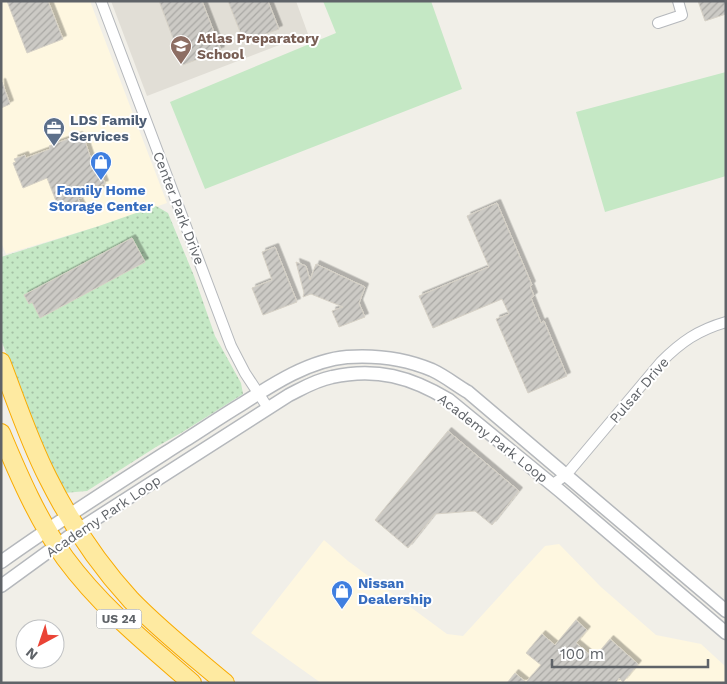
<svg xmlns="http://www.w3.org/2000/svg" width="727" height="684" font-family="'Work Sans',sans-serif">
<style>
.commercial{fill:#fef7e0}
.education{fill:#e1ded6}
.grass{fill:url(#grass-dots)}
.garden{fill:#c5e8c5}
.building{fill:url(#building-hatch);stroke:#d6d1c6;filter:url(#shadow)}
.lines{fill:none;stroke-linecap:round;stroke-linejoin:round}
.minor-casing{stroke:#b5b8bc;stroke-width:12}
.tertiary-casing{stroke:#b5b8bc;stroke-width:15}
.trunk-casing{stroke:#f9ab00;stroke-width:20}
.minor{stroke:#fff;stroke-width:10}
.tertiary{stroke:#fff;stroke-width:12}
.trunk{stroke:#feeaa1;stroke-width:18}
.labels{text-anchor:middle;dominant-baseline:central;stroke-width:4;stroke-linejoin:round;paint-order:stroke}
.shield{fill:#fff;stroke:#8f9295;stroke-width:1}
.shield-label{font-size:12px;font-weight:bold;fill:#5f6368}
.education-label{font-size:14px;font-weight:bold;fill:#785e54;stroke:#fff;text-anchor:start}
.service-label{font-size:14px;font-weight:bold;fill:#4e5e75;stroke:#fff;text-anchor:start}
.shop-label{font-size:14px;font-weight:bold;fill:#366cbe;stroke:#fff}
.street-label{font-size:14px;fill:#5f6368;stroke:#fff}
</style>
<defs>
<pattern id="grass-dots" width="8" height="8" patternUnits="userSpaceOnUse" patternTransform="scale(1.25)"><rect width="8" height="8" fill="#c5e8c5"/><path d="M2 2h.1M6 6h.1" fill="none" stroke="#a3c0a4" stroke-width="1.8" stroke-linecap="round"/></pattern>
<pattern id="building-hatch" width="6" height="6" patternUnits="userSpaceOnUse" patternTransform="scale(1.25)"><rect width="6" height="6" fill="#cccac5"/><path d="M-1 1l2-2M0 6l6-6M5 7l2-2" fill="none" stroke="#a9a8a4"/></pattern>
<filter id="shadow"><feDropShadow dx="3.5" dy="-3.5" stdDeviation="0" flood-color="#0004"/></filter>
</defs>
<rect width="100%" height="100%" fill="#f1efe8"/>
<path class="commercial" d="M 1,1 L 90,1 L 167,203 L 99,226 L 6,254 L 1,242 Z
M 324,540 L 348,561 L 447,634 L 463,636 L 545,546 L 559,544 L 601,587 L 656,635 L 701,644 L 726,667 L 726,683 L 321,683 L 251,633 Z"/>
<path class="education" d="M 111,1 L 296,1 L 308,34 L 147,96 Z"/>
<path class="grass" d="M 156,206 L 168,213 L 194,276 L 215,336 L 241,383 L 243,394 L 181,433 L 156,447 L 87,491 L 64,493 L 55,479 L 1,340 L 1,257 L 99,226 Z"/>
<path class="garden" d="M 323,1 L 431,1 L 462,89 L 205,189 L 170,102 L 336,33 Z
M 726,72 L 726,176 L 605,212 L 576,112 Z"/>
<path class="building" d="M 7,1 L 48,1 L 63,39 L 27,53 Z
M 159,1 L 202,1 L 221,50 L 183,65 Z
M 228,1 L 268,1 L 279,29 L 244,42 Z
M 698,1 L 726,1 L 726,14 L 705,21 Z
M 1,82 L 2,82 L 10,104 L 1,108 Z
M 79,135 L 80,139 L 84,138 L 92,162 L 96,161 L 105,184 L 101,185 L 103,190 L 78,199 L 82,207 L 70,212 L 67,202 L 58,206 L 47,178 L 23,188 L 13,163 L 16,162 L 14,159 L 25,155 L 26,158 L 50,149 L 49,146 Z
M 497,203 L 532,285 L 530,286 L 534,296 L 531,298 L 541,323 L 544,321 L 567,376 L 528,393 L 496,319 L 509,314 L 502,299 L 433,328 L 419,296 L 489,267 L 467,216 Z
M 132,238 L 145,262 L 40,318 L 32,302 L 29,304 L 24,295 Z
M 275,247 L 297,302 L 263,315 L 252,288 L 272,280 L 262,252 Z
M 296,262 L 306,266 L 310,280 L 316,264 L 365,287 L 359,303 L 365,317 L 339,327 L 332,311 L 343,307 L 311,294 L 303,297 L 304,293 Z
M 448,431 L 519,491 L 492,525 L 475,511 L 435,514 L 408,548 L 375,520 Z
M 576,620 L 587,630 L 576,643 L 594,658 L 610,639 L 638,664 L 623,682 L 619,678 L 616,683 L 507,683 L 515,673 L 526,682 L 541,665 L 526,653 L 542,634 L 555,645 Z"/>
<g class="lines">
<g class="minor-casing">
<path id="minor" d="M 101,1 L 231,346 L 245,373 L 268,408
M 658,23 L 682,15 L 678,1
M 553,484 L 566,475 L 661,362 C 681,342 698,330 726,322"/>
</g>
<g class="tertiary-casing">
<path id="tertiary" d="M 1,562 C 61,519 123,480 184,441 C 203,429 222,416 242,404 C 273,384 310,360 347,357 C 376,355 406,359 432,370 C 445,376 456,385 468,392 L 726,611
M 1,586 L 78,530 L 289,395 C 303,388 316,380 332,377 C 376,367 411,377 449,400 L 560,491 L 726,633"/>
</g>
<g class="trunk-casing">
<path id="trunk" d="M 1,362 C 16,401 29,441 48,478 C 70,522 98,564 131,600 C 160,630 193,656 225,683
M 1,433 C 19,476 38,520 65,558 C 101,607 147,644 192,683"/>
</g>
<use href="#minor" class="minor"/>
<use href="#tertiary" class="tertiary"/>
<use href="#trunk" class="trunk"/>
</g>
<defs>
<g id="school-pin" transform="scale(1.125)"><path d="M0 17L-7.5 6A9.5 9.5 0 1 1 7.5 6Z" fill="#8d6e63" stroke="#fff"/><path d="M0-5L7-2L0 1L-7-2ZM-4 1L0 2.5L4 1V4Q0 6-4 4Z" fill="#fff"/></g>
<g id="office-pin" transform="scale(1.125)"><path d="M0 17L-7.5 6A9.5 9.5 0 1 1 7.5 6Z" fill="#5c6f8a" stroke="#fff"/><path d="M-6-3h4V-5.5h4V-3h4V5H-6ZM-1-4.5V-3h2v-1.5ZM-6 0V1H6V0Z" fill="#fff"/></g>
<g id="shop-pin" transform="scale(1.125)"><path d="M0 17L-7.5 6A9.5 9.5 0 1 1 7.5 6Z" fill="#3f7fe0" stroke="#fff"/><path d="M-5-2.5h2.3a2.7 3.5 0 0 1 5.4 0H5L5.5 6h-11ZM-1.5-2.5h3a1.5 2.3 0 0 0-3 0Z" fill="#fff"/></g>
</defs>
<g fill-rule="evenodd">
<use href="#school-pin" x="181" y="46"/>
<use href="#office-pin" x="54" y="128"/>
<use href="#shop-pin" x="101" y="162"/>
<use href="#shop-pin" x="342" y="591"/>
</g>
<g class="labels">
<rect class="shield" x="96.5" y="609.5" width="45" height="19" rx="4"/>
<g class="shield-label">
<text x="119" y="619">US 24</text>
</g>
<g class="education-label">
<text x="197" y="38">Atlas Preparatory<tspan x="197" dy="16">School</tspan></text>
</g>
<g class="service-label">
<text x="70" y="120">LDS Family<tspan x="70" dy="16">Services</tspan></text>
</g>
<g class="shop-label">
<text x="101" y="190">Family Home<tspan x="101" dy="16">Storage Center</tspan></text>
<text x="358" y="583" text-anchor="start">Nissan<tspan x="358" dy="16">Dealership</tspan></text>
</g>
<g class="street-label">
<text transform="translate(179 208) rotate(69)">Center Park Drive</text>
<text transform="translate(639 390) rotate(-49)">Pulsar Drive</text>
<text transform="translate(493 438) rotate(38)">Academy Park Loop</text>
<text transform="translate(103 516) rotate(-34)">Academy Park Loop</text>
</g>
</g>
<rect width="727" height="684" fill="none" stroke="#5f6368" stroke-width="5"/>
<g transform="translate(40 644) rotate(220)"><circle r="24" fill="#ffffff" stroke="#bfc1c3"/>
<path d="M0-4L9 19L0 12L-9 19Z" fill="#ea4335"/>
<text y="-8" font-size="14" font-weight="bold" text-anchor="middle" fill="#5f6368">N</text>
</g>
<path d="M552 659v8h156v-8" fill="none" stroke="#5f6368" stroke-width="2.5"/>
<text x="560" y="659" font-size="15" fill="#5f6368" stroke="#ffffff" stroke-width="4" paint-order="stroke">100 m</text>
</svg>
